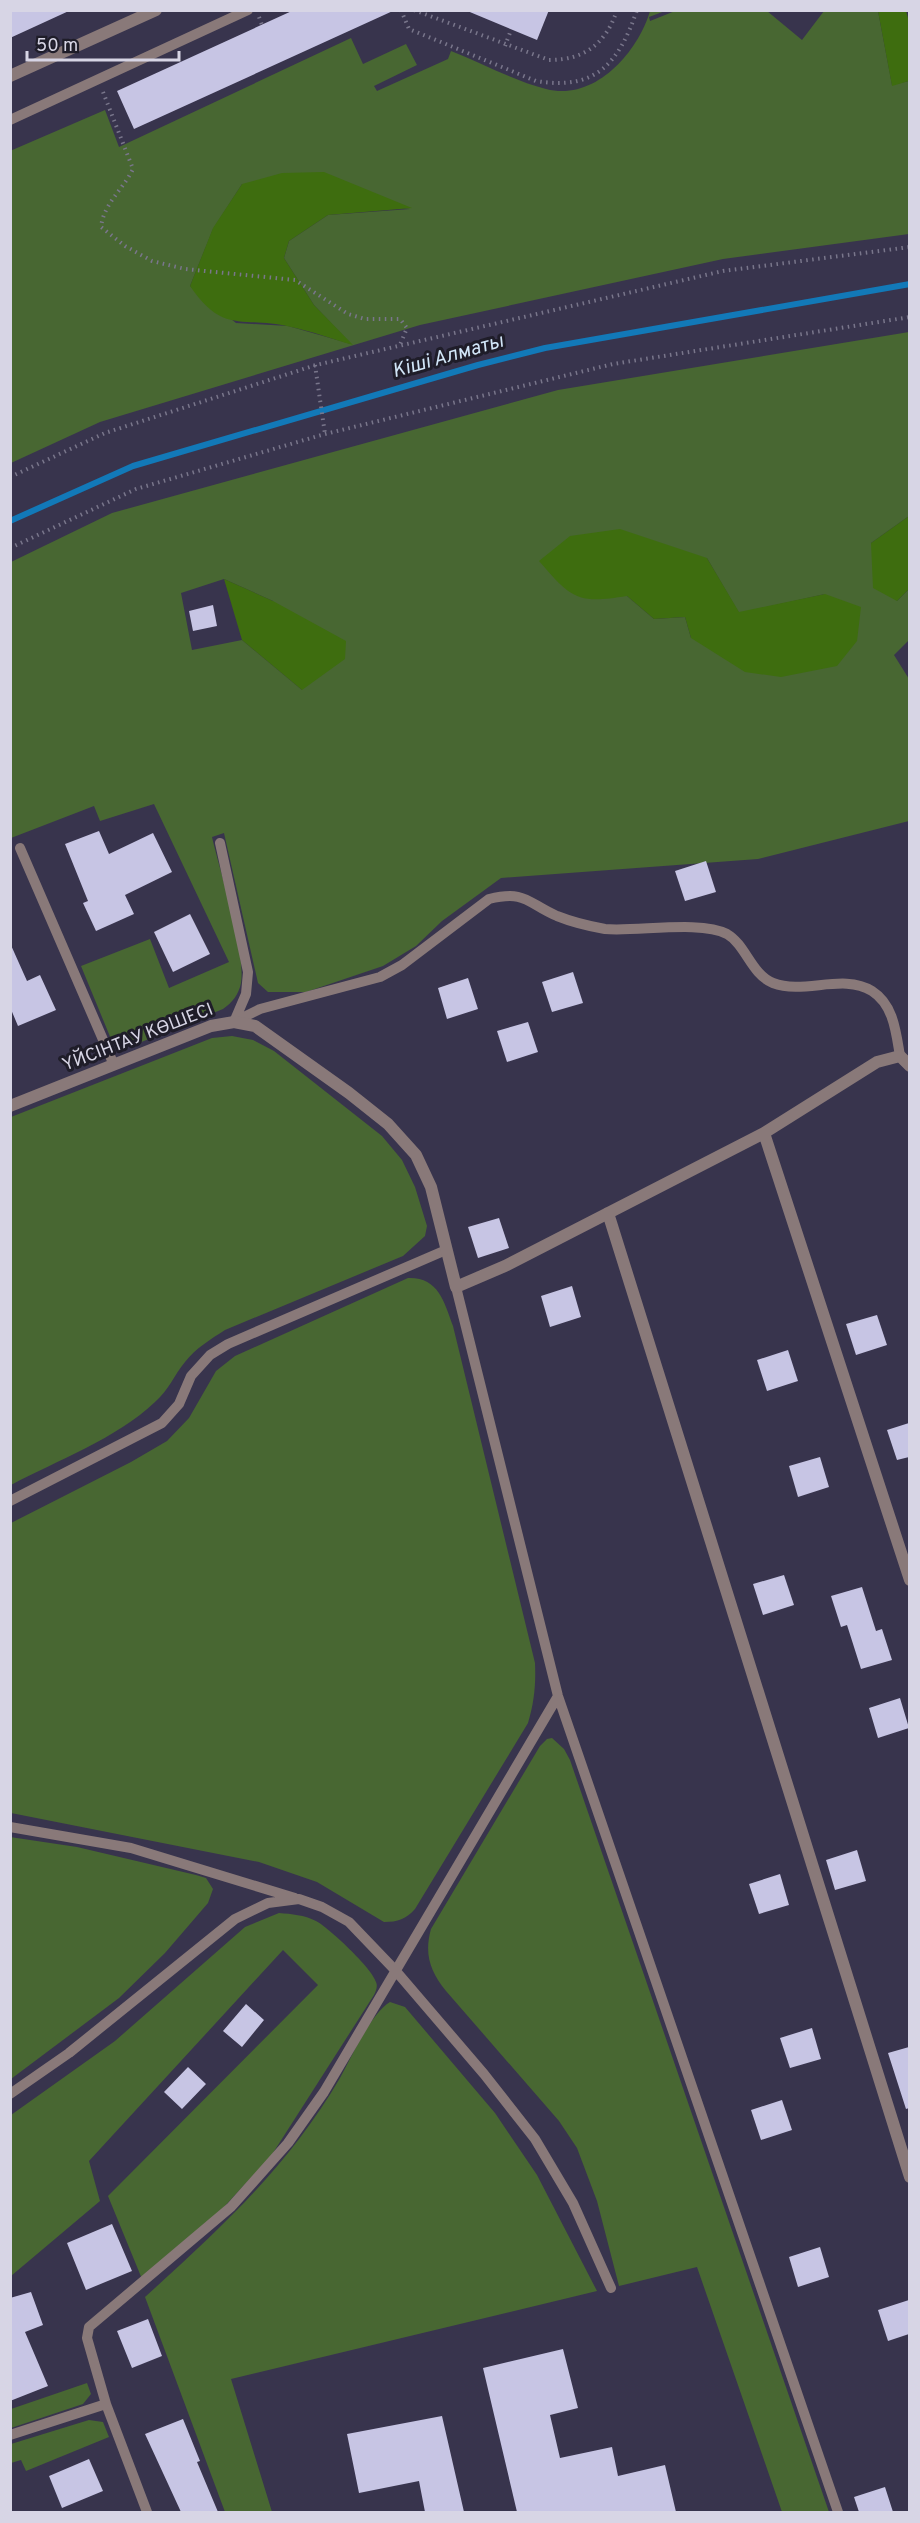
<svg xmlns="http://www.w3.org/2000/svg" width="920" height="2523" font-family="Overpass,sans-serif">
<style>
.green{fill:#486732;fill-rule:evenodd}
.forest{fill:#3e6d0f}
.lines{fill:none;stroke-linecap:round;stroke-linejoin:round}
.stream{stroke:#1279b8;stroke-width:6}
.building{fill:#c7c5e4}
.path{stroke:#79768b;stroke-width:4;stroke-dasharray:1.5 4.5;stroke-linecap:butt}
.lane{stroke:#897979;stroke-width:10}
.street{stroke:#897979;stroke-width:12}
.labels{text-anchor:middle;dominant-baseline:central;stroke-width:6;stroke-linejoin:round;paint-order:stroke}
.street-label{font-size:18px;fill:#d7d5e5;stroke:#1f1d29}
.water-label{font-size:20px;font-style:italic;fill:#d2e6f8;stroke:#1f1d29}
</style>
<rect width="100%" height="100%" fill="#38344d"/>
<path class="green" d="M 650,11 L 665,11 L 649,17 L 650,21 L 675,11 L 767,11 L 802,40 L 824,11 L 878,11 L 892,85 L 909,81 L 909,234 L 723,259 L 420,325 L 100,422 L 11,463 L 10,151 L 105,110 L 119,147 L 351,38 L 363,64 L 406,44 L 417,65 L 374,86 L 377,91 L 448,59 L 451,51 C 482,63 514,81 546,89 C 595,102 638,52 650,11 ZM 242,184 L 410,209 L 328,215 L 289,241 L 284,258 L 314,305 L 351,344 L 288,326 L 236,323 L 190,286 L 213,229 Z
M 909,332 L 909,516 L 871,543 L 897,601 L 909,589 L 909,640 L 894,655 L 909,679 L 909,821 L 758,859 L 501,878 L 442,921 L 416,946 L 383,966 L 306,992 L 268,992 L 258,983 L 224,833 L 212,837 C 220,872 246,951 241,983 C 239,994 232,1003 223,1009 L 139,1043 L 116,1043 L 111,1039 L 81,966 L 150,939 L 169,988 L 229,962 L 154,804 L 100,821 L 94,806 L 11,838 L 11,562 L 112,513 L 558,390 ZM 707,558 L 739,613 L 825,594 L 691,638 L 685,617 L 654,619 L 627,596 ZM 224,579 L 273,601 L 302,690 L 242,640 L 192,650 L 181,593 Z
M 232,1036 L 253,1040 L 274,1051 L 382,1136 L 402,1160 L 415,1187 L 427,1226 L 425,1236 L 403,1256 L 225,1330 C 211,1339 196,1348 185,1362 C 174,1375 169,1390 155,1402 C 116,1439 58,1460 11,1485 L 11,1117 L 212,1038 Z
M 408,1278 C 438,1277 444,1301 453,1326 L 535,1663 C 536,1685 534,1703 528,1723 L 415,1909 C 406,1919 398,1922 384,1922 L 317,1882 L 259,1862 L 11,1813 L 11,1523 L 131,1462 L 167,1441 L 189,1418 L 216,1371 L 235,1356 Z
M 552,1738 L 564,1749 L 570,1760 L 829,2512 L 782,2512 L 697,2267 L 619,2286 L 597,2201 L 577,2148 L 559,2121 L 446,1991 C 430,1971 424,1954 431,1929 L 540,1746 L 547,1739 Z
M 10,1837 L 77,1847 L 196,1875 L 206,1878 L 213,1889 L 208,1903 L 165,1953 L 119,1998 L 11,2079 Z
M 279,1913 C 292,1914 304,1915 316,1921 C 328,1927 373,1969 376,1982 C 378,1986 376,1991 374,1995 L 271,2156 L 223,2208 L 142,2279 L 108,2196 L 318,1985 L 283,1950 L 89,2161 L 100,2201 L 11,2276 L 11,2115 L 115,2041 L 245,1927 Z
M 390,2002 L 405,2007 L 495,2113 L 537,2175 L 597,2291 L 231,2379 L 272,2512 L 225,2512 L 145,2297 C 220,2229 288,2167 340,2078 C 351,2058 371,2013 390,2002 Z
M 87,2383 L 91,2394 L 83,2404 L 11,2428 L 11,2409 Z
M 89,2420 L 103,2422 L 109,2437 L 26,2471 L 21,2460 L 11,2463 L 11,2444 Z"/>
<path class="forest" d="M 878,11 L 906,11 L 910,25 L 909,81 L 892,86 Z
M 324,172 L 412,208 L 328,215 L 289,241 L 284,258 L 314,305 L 353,345 C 332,339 311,331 291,327 C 243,315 224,336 190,286 L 213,228 L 242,184 L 282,173 Z
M 909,516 L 909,589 L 897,601 L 873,588 L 871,543 Z
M 620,529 L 707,558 L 739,612 L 825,594 L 861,607 L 857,641 L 837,666 L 781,677 L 745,672 L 691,638 L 685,617 L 654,619 L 627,596 C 577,604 572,599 539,561 L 570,536 Z
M 224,579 L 273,601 L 346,641 L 345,659 L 302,690 L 242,640 Z"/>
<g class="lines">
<path class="stream" d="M 10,521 L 133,466 L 478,365 L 545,348 L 910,284"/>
</g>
<path class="building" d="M 10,10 L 71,10 L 10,38 Z
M 294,10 L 395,10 L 134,129 L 117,91 Z
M 465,10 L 549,10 L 537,40 Z
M 213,605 L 217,626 L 193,631 L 189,611 Z
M 99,831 L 109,854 L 153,833 L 172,872 L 125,895 L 134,914 L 96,931 L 83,903 L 88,901 L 65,844 Z
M 706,861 L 716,892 L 685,901 L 675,871 Z
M 190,914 L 210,954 L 173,972 L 154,932 Z
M 10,943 L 27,981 L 40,975 L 56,1010 L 18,1026 L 10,1007 Z
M 573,972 L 583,1003 L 552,1012 L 542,982 Z
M 468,978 L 478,1009 L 447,1019 L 438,988 Z
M 528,1022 L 538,1052 L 507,1062 L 497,1031 Z
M 499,1218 L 509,1248 L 478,1258 L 468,1227 Z
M 572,1286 L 581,1317 L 550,1327 L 541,1296 Z
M 877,1315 L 887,1345 L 856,1355 L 846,1324 Z
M 788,1350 L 798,1381 L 767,1391 L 757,1360 Z
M 909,1423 L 909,1457 L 897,1460 L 887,1430 Z
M 820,1457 L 829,1487 L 798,1497 L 789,1466 Z
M 784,1575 L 794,1605 L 763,1615 L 753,1584 Z
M 862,1587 L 876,1631 L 882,1629 L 892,1660 L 861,1669 L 847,1625 L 841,1627 L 831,1596 Z
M 900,1698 L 909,1728 L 878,1738 L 869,1708 Z
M 857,1850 L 866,1881 L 835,1890 L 826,1860 Z
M 780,1874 L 789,1905 L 759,1914 L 749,1884 Z
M 246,2004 L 264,2020 L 242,2047 L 223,2031 Z
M 812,2028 L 821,2059 L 790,2068 L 780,2038 Z
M 909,2047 L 909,2108 L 906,2109 L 888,2053 Z
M 188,2067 L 206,2084 L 182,2109 L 164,2092 Z
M 782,2100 L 792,2130 L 761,2140 L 751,2110 Z
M 112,2224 L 132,2271 L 86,2290 L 67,2243 Z
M 820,2247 L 829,2277 L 798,2287 L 789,2257 Z
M 31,2292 L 43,2325 L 25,2332 L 48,2386 L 10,2401 L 10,2298 Z
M 909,2300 L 909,2334 L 888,2341 L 878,2310 Z
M 148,2319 L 162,2356 L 132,2368 L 117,2331 Z
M 563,2349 L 578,2408 L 550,2415 L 560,2458 L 612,2447 L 618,2476 L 665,2465 L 676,2512 L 517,2512 L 483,2368 Z
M 442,2416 L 464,2512 L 425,2512 L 419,2481 L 359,2493 L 347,2434 Z
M 183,2419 L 200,2461 L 197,2462 L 218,2512 L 181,2512 L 145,2434 Z
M 89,2459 L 103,2491 L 62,2508 L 49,2476 Z
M 885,2487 L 893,2512 L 859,2512 L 854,2497 Z"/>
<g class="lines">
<path class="path" d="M 401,10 L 409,29 L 536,81 C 596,91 619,63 637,10
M 414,10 L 549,60 C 584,60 606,44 617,10
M 259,17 L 262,25
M 505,46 L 511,30
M 103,92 L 133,169 C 122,191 104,203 101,227 L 125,246 L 152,261 L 185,269 L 295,280 L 348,314 L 365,319 L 400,319 L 407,328 L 400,345
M 315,365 L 325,434
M 10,477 L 105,433 L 316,365 L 723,271 L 910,247
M 10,548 L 136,489 L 325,434 L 613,364 L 910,317"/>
<path class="lane" d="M 10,120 L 248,10
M 220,843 L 248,972 L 246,994 L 234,1022 L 260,1009 L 380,977 L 402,965 L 489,899 C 526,890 527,903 557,916 C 572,922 588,926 605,929 C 636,932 701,920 727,934 C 746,945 751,974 773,983 C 804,995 843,973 872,991 C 894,1005 896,1033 900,1056
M 20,848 L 114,1065
M 456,1287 L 558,1696 L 838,2512
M 10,1501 L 162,1423 L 179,1404 L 191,1376 L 210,1355 L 228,1344 L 446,1250
M 10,1827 L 131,1848 L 295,1898
M 10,2094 L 69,2053 L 235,1919 L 268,1903 L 299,1899 L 322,1907 L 349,1922 L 395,1970 L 484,2074 L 535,2139 L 573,2203 L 611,2288
M 106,2404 L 147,2512
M 10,2435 L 106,2404 L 87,2338 L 89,2327 L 231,2207 L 288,2143 L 324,2092 L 558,1696"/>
<path class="street" d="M 10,76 L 156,10
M 10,1106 L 211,1026 L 234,1022 L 255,1026 L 349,1093 L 388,1124 L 416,1155 L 431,1187 L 456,1287 L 505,1266 L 764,1133 L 910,1580
M 764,1133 L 877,1062 L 900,1056 L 910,1066
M 608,1213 L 910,2177"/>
</g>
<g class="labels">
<g class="street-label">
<text transform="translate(138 1038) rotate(-21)">ҮЙСІНТАУ КӨШЕСІ</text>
</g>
<g class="water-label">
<text transform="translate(448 357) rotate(-16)">Кіші Алматы</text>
</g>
</g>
<rect width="920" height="2523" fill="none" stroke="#d7d5e5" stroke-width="24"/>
<path d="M27 51v9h152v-9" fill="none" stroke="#d7d5e5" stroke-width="3"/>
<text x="36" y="51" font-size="18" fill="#d7d5e5" stroke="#1f1d29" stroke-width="4.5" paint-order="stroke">50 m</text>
</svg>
